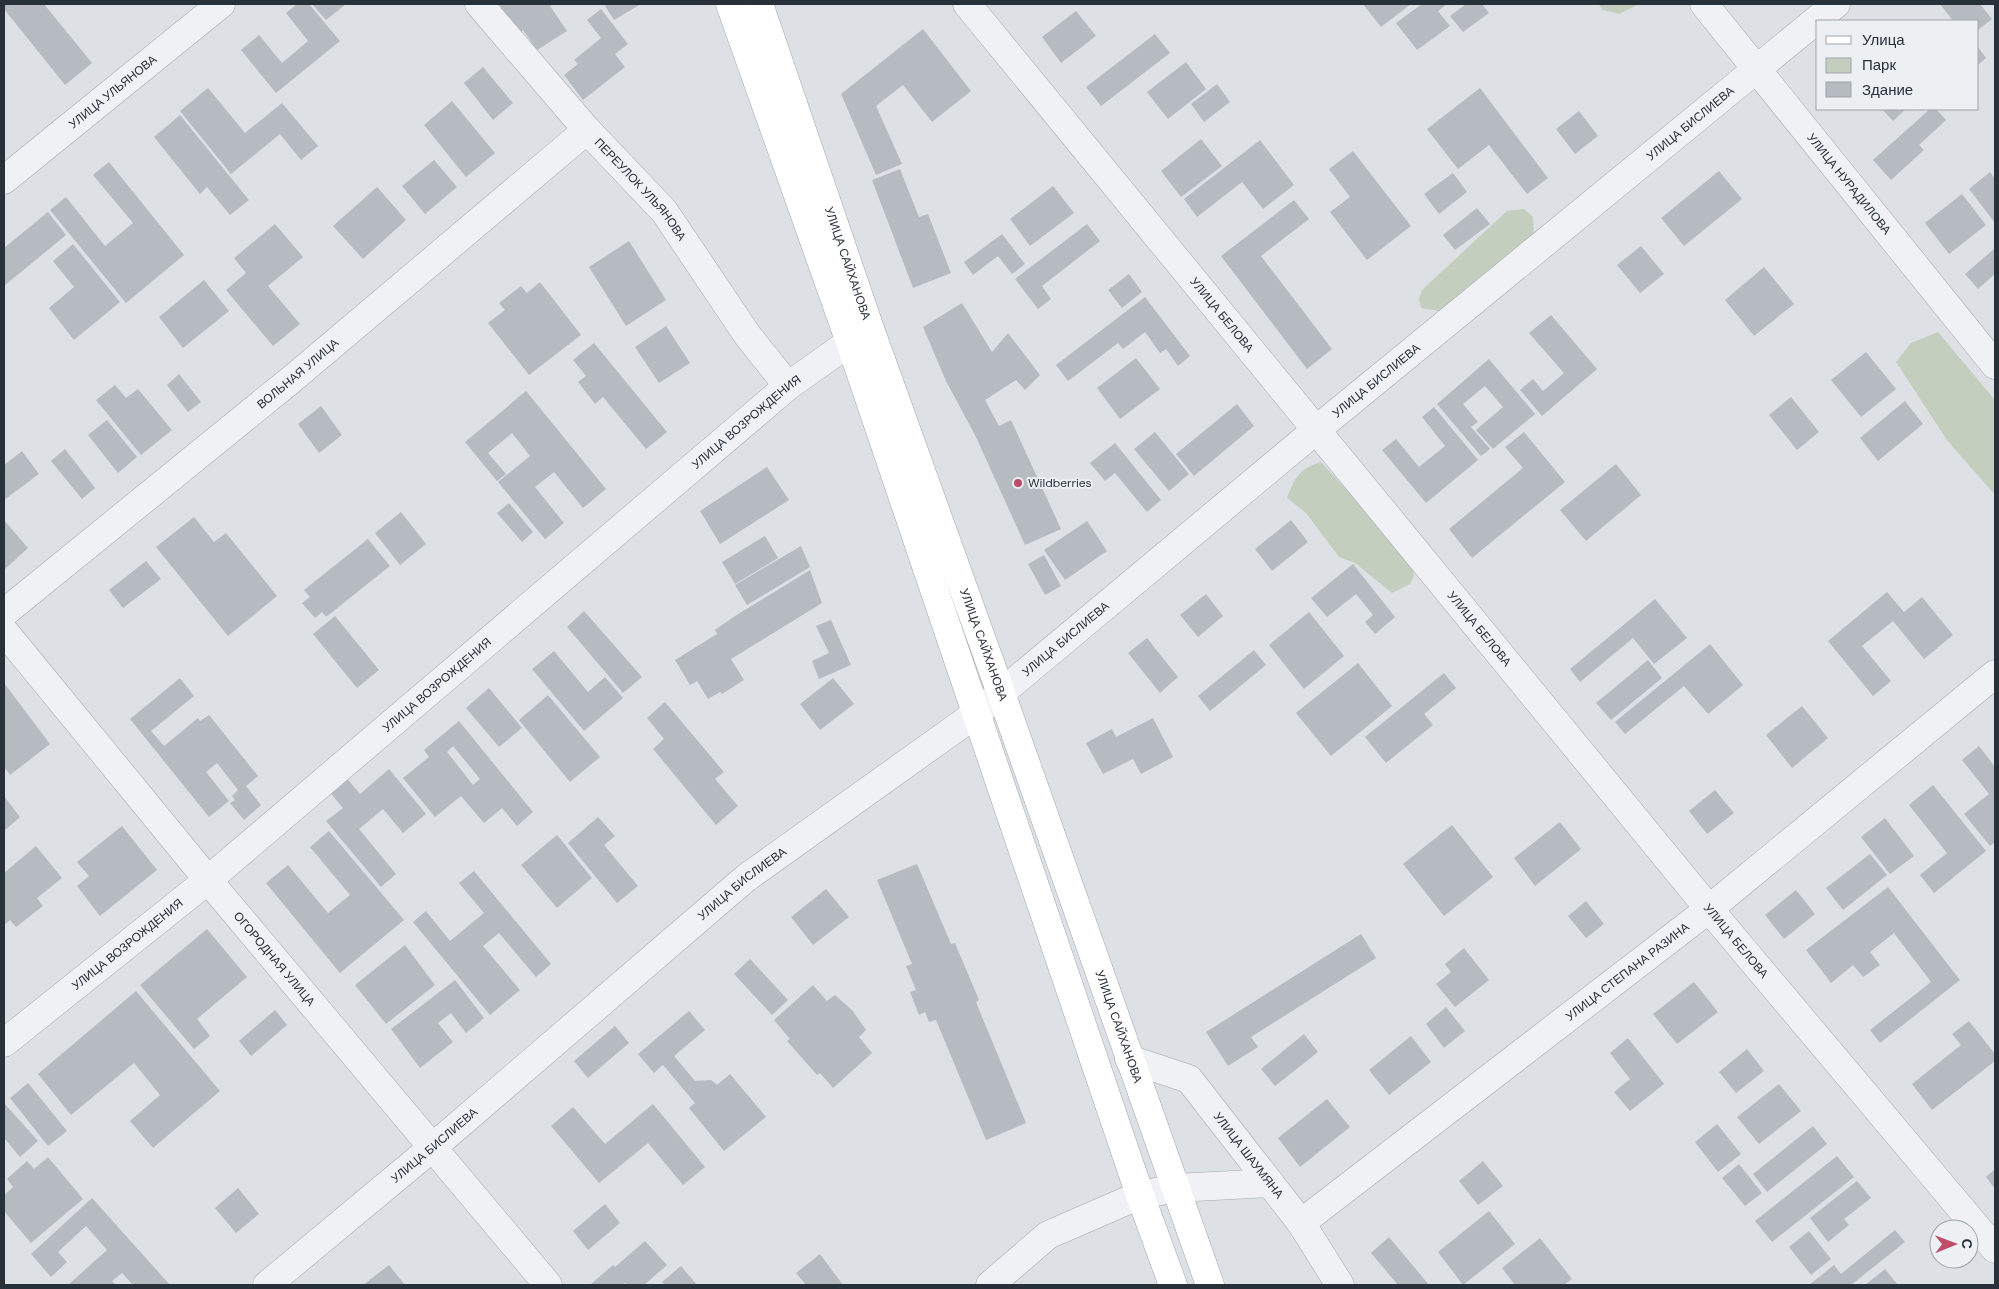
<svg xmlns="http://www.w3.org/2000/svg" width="1999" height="1289" font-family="'DM Sans',sans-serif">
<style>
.green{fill:#c4cebf}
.building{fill:#b5bbc1;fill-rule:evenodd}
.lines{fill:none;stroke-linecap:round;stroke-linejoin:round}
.minor-casing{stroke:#a3a8ae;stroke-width:29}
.major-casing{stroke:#9da6af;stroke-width:29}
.minor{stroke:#eff1f4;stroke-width:28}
.major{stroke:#fff;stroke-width:28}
.poi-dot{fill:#bf4d6a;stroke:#ecf0f3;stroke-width:2}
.labels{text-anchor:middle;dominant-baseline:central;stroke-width:4;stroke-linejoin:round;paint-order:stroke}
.street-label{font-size:12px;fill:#28303a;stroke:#ecf0f3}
.poi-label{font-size:12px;fill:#28303a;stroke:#ecf0f3;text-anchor:start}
</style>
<rect width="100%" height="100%" fill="#dde1e5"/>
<path class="green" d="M 1598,4 L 1639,4 L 1619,14 L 1603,10 Z
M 1524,209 L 1533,217 L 1534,237 L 1443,312 L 1421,308 L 1419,299 L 1422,290 L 1507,211 Z
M 1938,332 L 1995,400 L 1995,495 L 1947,440 L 1896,362 L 1911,343 Z
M 1321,462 L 1385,531 L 1412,564 L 1414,576 L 1410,584 L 1392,593 L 1355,563 L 1339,557 L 1306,513 L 1287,498 C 1295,477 1299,469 1321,462 Z"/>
<path class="building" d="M 4,4 L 44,4 L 92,63 L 65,85 L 4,9 Z
M 297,4 L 309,4 L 340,41 L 276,93 L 241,50 L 259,35 L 282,63 L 308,41 L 286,13 Z
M 312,4 L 346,4 L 326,20 Z
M 499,4 L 553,4 L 550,6 L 567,31 L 537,50 L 523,30 L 518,33 Z
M 604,4 L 641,4 L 614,20 Z
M 1363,4 L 1411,4 L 1381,27 Z
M 1422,4 L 1447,4 L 1438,11 L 1450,26 L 1417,50 L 1396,23 Z
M 1466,4 L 1482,4 L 1489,13 L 1463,32 L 1450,16 Z
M 1940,4 L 1980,4 L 1992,19 L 1978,30 L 1978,21 L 1953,21 Z
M 601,9 L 628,44 L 615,54 L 625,67 L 583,100 L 564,75 L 578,64 L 574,60 L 601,38 L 587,20 Z
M 1076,11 L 1096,36 L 1061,63 L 1042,37 Z
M 923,29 L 971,91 L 932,122 L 903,85 L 876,106 L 902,164 L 876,175 L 841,94 Z
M 1155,34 L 1170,53 L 1101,106 L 1086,87 Z
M 1978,47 L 1986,58 L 1978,65 Z
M 1186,62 L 1206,89 L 1168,119 L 1147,92 Z
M 483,67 L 513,103 L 493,120 L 464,83 Z
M 1217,84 L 1230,102 L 1204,122 L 1191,104 Z
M 208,88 L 245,133 L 282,103 L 318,146 L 301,160 L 280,134 L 231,174 L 180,111 Z
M 1480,88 L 1548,178 L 1527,194 L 1489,145 L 1458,169 L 1427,129 Z
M 452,101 L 495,153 L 466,177 L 424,125 Z
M 1882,109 L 1906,109 L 1893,121 Z
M 1930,109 L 1936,109 L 1946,120 L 1919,145 L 1924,150 L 1891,180 L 1873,160 Z
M 1579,111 L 1598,136 L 1575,154 L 1556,129 Z
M 180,115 L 249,200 L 230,215 L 207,187 L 200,194 L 154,137 Z
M 1201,139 L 1222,166 L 1181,197 L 1161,171 Z
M 1260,140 L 1294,185 L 1263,209 L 1242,182 L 1197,217 L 1184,199 Z
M 1353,151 L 1411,226 L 1367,260 L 1330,212 L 1350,197 L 1329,169 Z
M 434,160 L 457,187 L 425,214 L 402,186 Z
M 109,162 L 184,255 L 126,303 L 50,210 L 66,197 L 105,246 L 133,223 L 93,175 Z
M 900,169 L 919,217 L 928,214 L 951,273 L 913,288 L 872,180 Z
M 1719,171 L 1742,199 L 1684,246 L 1661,218 Z
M 1990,172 L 1995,179 L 1995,223 L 1969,189 Z
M 1453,173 L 1467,192 L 1439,214 L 1424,194 Z
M 1053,186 L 1074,213 L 1030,246 L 1010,219 Z
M 377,187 L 406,220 L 363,259 L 333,226 Z
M 1962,194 L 1986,225 L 1949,254 L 1925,223 Z
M 1294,200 L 1309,219 L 1261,256 L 1332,349 L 1307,369 L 1221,256 Z
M 1477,208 L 1490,224 L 1455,250 L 1443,235 Z
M 48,212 L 66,235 L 4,286 L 4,248 Z
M 275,224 L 303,257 L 268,286 L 300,324 L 273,346 L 226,290 L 246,273 L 234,258 Z
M 1087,224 L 1100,241 L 1042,286 L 1051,299 L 1038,309 L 1015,279 Z
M 1002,234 L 1025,264 L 1012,274 L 998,256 L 973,275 L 964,262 Z
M 629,241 L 666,300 L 626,326 L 589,267 Z
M 73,244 L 120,302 L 74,340 L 49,308 L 74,287 L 53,261 Z
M 1641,246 L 1664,274 L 1640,293 L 1617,265 Z
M 1995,248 L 1995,274 L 1978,289 L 1965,274 Z
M 1764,267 L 1794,304 L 1754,336 L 1725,300 Z
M 1129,274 L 1142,292 L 1122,308 L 1108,290 Z
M 204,280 L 229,311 L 183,348 L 159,317 Z
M 540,282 L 581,335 L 529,375 L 488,323 L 505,310 L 499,303 L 521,286 L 527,293 Z
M 1145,297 L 1190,356 L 1178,366 L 1166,349 L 1160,353 L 1145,332 L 1123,349 L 1118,343 L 1068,381 L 1056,365 Z
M 962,303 L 992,352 L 1008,333 L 1040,375 L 1025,390 L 1016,380 L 985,400 L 999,426 L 1011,420 L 1061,529 L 1025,545 L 976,437 L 946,381 L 923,327 Z
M 1551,315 L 1597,369 L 1542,416 L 1520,390 L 1533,379 L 1543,391 L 1564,373 L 1529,333 Z
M 666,326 L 690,363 L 659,383 L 635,347 Z
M 594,343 L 667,432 L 646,449 L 603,397 L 595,404 L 578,382 L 586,376 L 573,360 Z
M 1866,352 L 1896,389 L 1861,417 L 1831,380 Z
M 1136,358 L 1160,389 L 1120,419 L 1097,388 Z
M 1489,359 L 1535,414 L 1493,449 L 1476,430 L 1503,407 L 1485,386 L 1463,404 L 1478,422 L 1471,427 L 1490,449 L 1481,456 L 1437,404 Z
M 179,374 L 201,402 L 188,412 L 167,385 Z
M 115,385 L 126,398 L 138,389 L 172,430 L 141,455 L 96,400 Z
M 526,391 L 606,489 L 583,508 L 554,472 L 535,487 L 564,523 L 545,539 L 498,482 L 530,456 L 512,433 L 488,453 L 506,474 L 497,481 L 465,442 Z
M 1791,397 L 1819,432 L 1797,450 L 1769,415 Z
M 1905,401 L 1923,424 L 1878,461 L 1860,438 Z
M 1237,404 L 1254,426 L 1194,476 L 1176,454 Z
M 321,406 L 342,435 L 319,453 L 298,424 Z
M 1434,407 L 1478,460 L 1426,503 L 1382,450 L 1396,439 L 1419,467 L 1445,446 L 1422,417 Z
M 107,420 L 137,457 L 118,473 L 88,435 Z
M 1155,432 L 1189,474 L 1169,491 L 1134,449 Z
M 1524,432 L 1565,482 L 1472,558 L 1449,529 L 1523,468 L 1505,447 Z
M 1115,443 L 1161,500 L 1147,512 L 1115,473 L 1105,481 L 1090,463 Z
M 65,449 L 95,488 L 82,499 L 51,461 Z
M 22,451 L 39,474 L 4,500 L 4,465 Z
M 1616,464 L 1641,495 L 1586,541 L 1560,510 Z
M 767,467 L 789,500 L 720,544 L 700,511 Z
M 509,503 L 533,532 L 522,542 L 497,513 Z
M 401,512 L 426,544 L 400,565 L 375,533 Z
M 194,517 L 214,542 L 226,533 L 277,596 L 228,636 L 156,547 Z
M 4,520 L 28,548 L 4,570 Z
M 1291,520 L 1308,542 L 1272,571 L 1255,549 Z
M 1087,521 L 1107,551 L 1065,580 L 1044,550 Z
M 765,536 L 778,558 L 735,584 L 722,562 Z
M 368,539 L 390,566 L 326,617 L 322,612 L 315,618 L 302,603 L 310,597 L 304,590 Z
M 801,546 L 810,567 L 747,605 L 735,585 Z
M 1044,555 L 1061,586 L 1045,595 L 1028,564 Z
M 146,561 L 161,579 L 123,608 L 109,590 Z
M 1353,564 L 1395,617 L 1375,634 L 1365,622 L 1373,615 L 1356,594 L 1327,617 L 1311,598 Z
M 810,570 L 822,603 L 731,659 L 744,680 L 722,694 L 720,692 L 708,699 L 697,681 L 690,685 L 675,660 L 717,634 L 715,630 L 735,616 Z
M 1887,592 L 1904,612 L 1922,597 L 1953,635 L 1924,659 L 1893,621 L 1862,646 L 1891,681 L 1873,696 L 1828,641 Z
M 1206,594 L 1223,616 L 1198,637 L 1180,615 Z
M 1655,599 L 1687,638 L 1654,664 L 1633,638 L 1580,682 L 1570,669 Z
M 584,611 L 642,677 L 623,693 L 567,627 Z
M 1309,612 L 1344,656 L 1304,689 L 1269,645 Z
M 335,616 L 379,670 L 357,688 L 313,634 Z
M 831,620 L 851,665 L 819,679 L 812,661 L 829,653 L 816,626 Z
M 1147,638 L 1178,677 L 1160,693 L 1128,653 Z
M 1710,644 L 1743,685 L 1708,714 L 1684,686 L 1625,734 L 1615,722 Z
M 1254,650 L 1266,665 L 1210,711 L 1198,696 Z
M 554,651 L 588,692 L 605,677 L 623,698 L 584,731 L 532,669 Z
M 1648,660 L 1662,678 L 1611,720 L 1596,703 Z
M 1358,663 L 1392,706 L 1331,756 L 1296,713 Z
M 1444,673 L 1456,688 L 1424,714 L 1433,725 L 1386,763 L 1365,737 Z
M 180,678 L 194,696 L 151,731 L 164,746 L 198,718 L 200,721 L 209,715 L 258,776 L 246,786 L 261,805 L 244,820 L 230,803 L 235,800 L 232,796 L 238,790 L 217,763 L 206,772 L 229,801 L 209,817 L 130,719 Z
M 833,678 L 854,704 L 820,730 L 800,704 Z
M 4,683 L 50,744 L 10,775 L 4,767 Z
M 489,688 L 522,728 L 499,747 L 466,708 Z
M 548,695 L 600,757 L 570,782 L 519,720 Z
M 665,702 L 724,772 L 715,779 L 738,806 L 716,825 L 653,749 L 664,739 L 647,718 Z
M 1802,706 L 1828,738 L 1792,768 L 1766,735 Z
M 1153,718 L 1173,757 L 1141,774 L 1133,759 L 1103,774 L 1086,743 L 1112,729 L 1116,737 Z
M 459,721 L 533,812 L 517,826 L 502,808 L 484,823 L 461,796 L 435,817 L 403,778 L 429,757 L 424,750 ZM 453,746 L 480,779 L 473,785 L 447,752 Z
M 1979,746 L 1995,767 L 1995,842 L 1990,846 L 1964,814 L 1989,794 L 1962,760 Z
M 389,769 L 426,814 L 403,833 L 383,809 L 359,829 L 396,874 L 381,887 L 326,821 L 343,808 L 328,790 L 345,776 L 360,794 Z
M 1933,785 L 1986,851 L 1934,893 L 1920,875 L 1947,853 L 1909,805 Z
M 1715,790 L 1734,813 L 1707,834 L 1689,811 Z
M 4,796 L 20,817 L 4,831 Z
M 598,817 L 615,836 L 604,845 L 638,886 L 617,903 L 568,843 Z
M 1885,818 L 1914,856 L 1890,874 L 1861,837 Z
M 1560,822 L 1581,849 L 1535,886 L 1514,858 Z
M 1452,825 L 1493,877 L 1444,916 L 1403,864 Z
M 122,826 L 157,870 L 100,916 L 77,886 L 89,876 L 77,862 Z
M 329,831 L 404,920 L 340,973 L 266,883 L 288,865 L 328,913 L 350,895 L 310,847 Z
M 557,835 L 592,878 L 557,908 L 521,865 Z
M 36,846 L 62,878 L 37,898 L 43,906 L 16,927 L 10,920 L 4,925 L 4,873 Z
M 1870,854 L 1887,875 L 1843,910 L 1826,888 Z
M 917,864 L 951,944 L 955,943 L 979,1000 L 976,1002 L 1026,1123 L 986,1140 L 936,1020 L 929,1022 L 925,1012 L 919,1015 L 910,992 L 916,990 L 906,966 L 912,964 L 877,880 Z
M 474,871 L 551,964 L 536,977 L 499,933 L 483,946 L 520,990 L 490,1015 L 413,922 L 426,911 L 450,941 L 484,913 L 459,883 Z
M 1888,887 L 1960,980 L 1880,1043 L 1870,1030 L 1931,982 L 1894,933 L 1870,952 L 1880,965 L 1863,977 L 1853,965 L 1831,983 L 1806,950 Z
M 826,889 L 849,917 L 813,945 L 791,917 Z
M 1796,890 L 1815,914 L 1784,939 L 1765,915 Z
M 1586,901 L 1604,924 L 1586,938 L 1568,916 Z
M 207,929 L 247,977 L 197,1019 L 210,1036 L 194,1049 L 140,985 Z
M 1361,934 L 1376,958 L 1251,1037 L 1258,1047 L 1228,1066 L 1206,1032 Z
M 405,945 L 435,985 L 386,1024 L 355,985 Z
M 1464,948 L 1489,980 L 1455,1007 L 1436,984 L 1451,972 L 1445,964 Z
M 750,959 L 788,1000 L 772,1015 L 734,974 Z
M 455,980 L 484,1018 L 466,1033 L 451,1013 L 438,1023 L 453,1042 L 420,1068 L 391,1029 Z
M 1694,982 L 1718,1012 L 1677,1044 L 1653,1014 Z
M 813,985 L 827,1001 L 835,995 L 852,1010 L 866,1030 L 859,1037 L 872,1053 L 833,1088 L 820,1073 L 817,1075 L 787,1041 L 790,1039 L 774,1020 Z
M 136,991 L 220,1091 L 153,1148 L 130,1121 L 160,1095 L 134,1063 L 71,1115 L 38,1074 Z
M 1446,1007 L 1465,1031 L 1444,1048 L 1426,1024 Z
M 275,1010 L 287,1025 L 251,1056 L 239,1041 Z
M 689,1011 L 705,1030 L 674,1056 L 695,1081 L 711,1080 L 717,1085 L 730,1074 L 766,1117 L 724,1151 L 689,1108 L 695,1103 L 663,1065 L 654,1073 L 638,1054 Z
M 1969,1021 L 1995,1054 L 1995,1061 L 1932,1110 L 1912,1084 L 1961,1045 L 1952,1034 Z
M 615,1026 L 629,1043 L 588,1078 L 574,1061 Z
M 1304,1034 L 1318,1052 L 1275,1086 L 1261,1069 Z
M 1411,1036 L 1431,1062 L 1389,1095 L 1369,1070 Z
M 1628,1038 L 1664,1084 L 1630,1111 L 1614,1092 L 1630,1079 L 1610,1053 Z
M 1747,1049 L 1764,1071 L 1736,1093 L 1719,1072 Z
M 28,1083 L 67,1131 L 48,1146 L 10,1098 Z
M 1779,1084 L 1801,1111 L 1759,1144 L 1737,1117 Z
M 1327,1099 L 1350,1127 L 1300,1167 L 1278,1138 Z
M 4,1103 L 38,1141 L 20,1157 L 4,1138 Z
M 653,1104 L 705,1167 L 683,1185 L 648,1143 L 599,1183 L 551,1126 L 573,1107 L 605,1144 Z
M 1717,1124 L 1741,1154 L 1718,1172 L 1695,1142 Z
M 1813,1126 L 1827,1144 L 1767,1192 L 1753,1174 Z
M 1837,1156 L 1854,1177 L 1772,1242 L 1755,1221 Z
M 48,1157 L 83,1199 L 31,1243 L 4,1211 L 4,1195 L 13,1187 L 7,1179 L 27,1161 L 34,1169 Z
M 1483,1161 L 1503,1186 L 1478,1205 L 1459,1181 Z
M 1739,1164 L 1762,1193 L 1745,1206 L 1722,1178 Z
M 1995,1169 L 1995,1189 L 1986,1177 Z
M 1857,1181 L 1871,1198 L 1844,1219 L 1849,1225 L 1828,1242 L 1810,1218 Z
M 238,1188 L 259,1214 L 236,1233 L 215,1208 Z
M 92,1198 L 170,1285 L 133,1285 L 122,1273 L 112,1281 L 116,1285 L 68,1285 L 107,1250 L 86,1226 L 58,1252 L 67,1262 L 51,1277 L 31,1254 Z
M 605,1204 L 620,1223 L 588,1250 L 573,1231 Z
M 1489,1211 L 1515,1244 L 1463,1285 L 1438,1252 Z
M 1895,1230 L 1905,1242 L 1851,1285 L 1809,1285 L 1834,1265 L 1841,1274 Z
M 1809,1231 L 1831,1259 L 1811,1275 L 1789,1247 Z
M 1389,1237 L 1429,1285 L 1398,1285 L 1371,1253 Z
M 1540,1238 L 1572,1279 L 1564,1285 L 1515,1285 L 1502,1268 Z
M 645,1241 L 667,1265 L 644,1285 L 628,1285 L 625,1283 L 622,1285 L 590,1285 L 613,1265 L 615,1267 Z
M 820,1254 L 843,1285 L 806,1285 L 796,1273 Z
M 389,1265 L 405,1285 L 363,1285 Z
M 681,1266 L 697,1285 L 665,1285 L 662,1282 Z
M 1885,1269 L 1898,1285 L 1865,1285 Z"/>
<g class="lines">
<g class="minor-casing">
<g id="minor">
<path id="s1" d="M 479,4 L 587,130 L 664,211 L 748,336 L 788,386"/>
<path id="s2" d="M 967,4 L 1709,909 L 1995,1249"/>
<path id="s3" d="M 1704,4 L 1995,365"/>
<path id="s4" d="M 4,180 L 221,4"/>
<path id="s5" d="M 4,613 L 292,379 L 587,130"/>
<path id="s6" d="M 4,631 L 208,880 L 548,1285"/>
<path id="s7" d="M 4,1043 L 208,880 L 788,386 L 850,342 L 868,327"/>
<path id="s8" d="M 1129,1059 L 1189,1079 L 1301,1223 L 1340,1285"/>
<path id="s9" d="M 1301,1223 L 1709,909 L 1995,674"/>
<path id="s10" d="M 267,1285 L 433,1147 L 746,878 L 977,713 L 1316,430 L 1836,4"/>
<path d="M 990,1285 L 1048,1235 L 1140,1195 L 1176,1188 L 1270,1183"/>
</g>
</g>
<g class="major-casing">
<g id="major">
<path d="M 730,4 L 850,342 L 1140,1195 L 1173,1285"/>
<path id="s11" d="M 759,4 L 869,326 L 1001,693 L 1210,1285"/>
</g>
</g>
<use href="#minor" class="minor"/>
<use href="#major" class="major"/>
</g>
<circle class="poi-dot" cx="1018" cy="483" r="5"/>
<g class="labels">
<g class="street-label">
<text stroke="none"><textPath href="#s4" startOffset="140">УЛИЦА УЛЬЯНОВА</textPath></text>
<text stroke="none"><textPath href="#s10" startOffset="1838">УЛИЦА БИСЛИЕВА</textPath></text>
<text stroke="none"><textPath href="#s3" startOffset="231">УЛИЦА НУРАДИЛОВА</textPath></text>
<text stroke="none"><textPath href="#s1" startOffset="246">ПЕРЕУЛОК УЛЬЯНОВА</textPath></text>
<text stroke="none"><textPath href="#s11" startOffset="274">УЛИЦА САЙХАНОВА</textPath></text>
<text stroke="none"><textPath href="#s2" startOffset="402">УЛИЦА БЕЛОВА</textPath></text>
<text stroke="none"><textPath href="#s5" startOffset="379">ВОЛЬНАЯ УЛИЦА</textPath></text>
<text stroke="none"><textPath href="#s10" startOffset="1432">УЛИЦА БИСЛИЕВА</textPath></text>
<text stroke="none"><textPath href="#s7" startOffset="968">УЛИЦА ВОЗРОЖДЕНИЯ</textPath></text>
<text stroke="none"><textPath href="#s2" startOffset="808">УЛИЦА БЕЛОВА</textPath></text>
<text stroke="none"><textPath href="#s10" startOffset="1028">УЛИЦА БИСЛИЕВА</textPath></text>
<text stroke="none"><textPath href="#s11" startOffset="679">УЛИЦА САЙХАНОВА</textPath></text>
<text stroke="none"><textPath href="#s7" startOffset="562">УЛИЦА ВОЗРОЖДЕНИЯ</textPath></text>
<text stroke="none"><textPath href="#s10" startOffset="622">УЛИЦА БИСЛИЕВА</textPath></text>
<text stroke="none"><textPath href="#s2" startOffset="1212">УЛИЦА БЕЛОВА</textPath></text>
<text stroke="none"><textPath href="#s7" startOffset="158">УЛИЦА ВОЗРОЖДЕНИЯ</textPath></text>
<text stroke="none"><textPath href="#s6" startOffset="425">ОГОРОДНАЯ УЛИЦА</textPath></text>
<text stroke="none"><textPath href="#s9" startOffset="412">УЛИЦА СТЕПАНА РАЗИНА</textPath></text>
<text stroke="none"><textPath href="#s11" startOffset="1084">УЛИЦА САЙХАНОВА</textPath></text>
<text stroke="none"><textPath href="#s10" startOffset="218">УЛИЦА БИСЛИЕВА</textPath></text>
<text stroke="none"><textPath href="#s8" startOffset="160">УЛИЦА ШАУМЯНА</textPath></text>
</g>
<g class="poi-label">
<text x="1028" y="483">Wildberries</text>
</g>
</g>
<rect width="1999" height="1289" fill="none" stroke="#28303a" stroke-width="10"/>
<rect x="1816" y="20" width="162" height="90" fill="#ecf0f3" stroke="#9ea3a9"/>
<rect x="1826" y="36" width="25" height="8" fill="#ffffff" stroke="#9ea3a9"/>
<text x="1862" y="45" font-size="15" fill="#28303a">Улица</text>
<rect x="1826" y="58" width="25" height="15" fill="#c4cebf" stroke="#9ea3a9"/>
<text x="1862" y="70" font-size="15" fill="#28303a">Парк</text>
<rect x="1826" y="82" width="25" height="15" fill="#b5bbc1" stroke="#9ea3a9"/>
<text x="1862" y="95" font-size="15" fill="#28303a">Здание</text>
<g transform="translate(1954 1244) rotate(89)"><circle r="24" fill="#ecf0f3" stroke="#9ea3a9"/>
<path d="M0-4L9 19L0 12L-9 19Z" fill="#bf4d6a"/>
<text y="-8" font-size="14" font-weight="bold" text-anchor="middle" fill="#28303a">С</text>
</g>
</svg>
